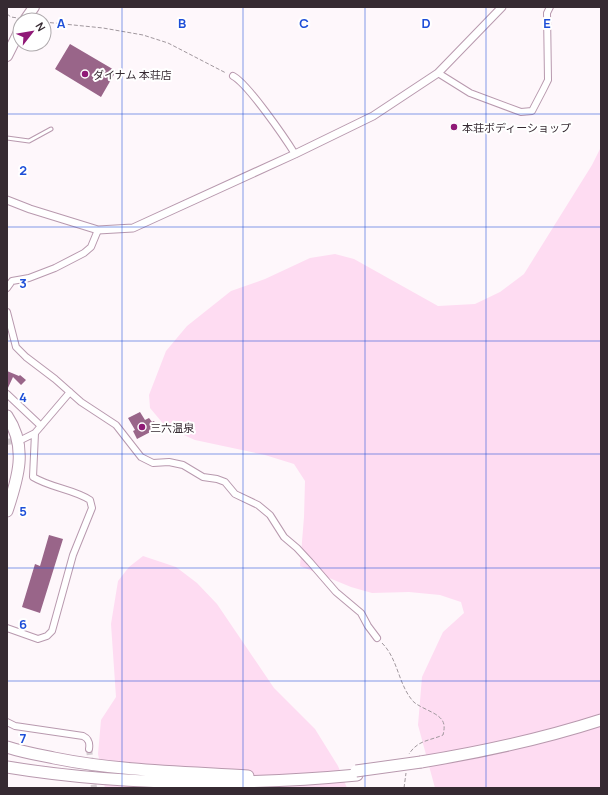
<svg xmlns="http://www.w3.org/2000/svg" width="608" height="795" font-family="Manrope,'Noto Sans JP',sans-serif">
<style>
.green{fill:#fedcf2}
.building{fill:#996589}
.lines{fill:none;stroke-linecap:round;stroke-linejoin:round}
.minor-tunnel{stroke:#d6ced3;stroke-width:6;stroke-dasharray:6 3;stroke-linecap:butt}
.service-casing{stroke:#b899ae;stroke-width:5}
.minor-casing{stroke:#b899ae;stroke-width:8}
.tertiary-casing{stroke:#b899ae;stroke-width:9}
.trunk-casing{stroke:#b899ae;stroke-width:12}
.motorway-casing{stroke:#b899ae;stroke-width:13}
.path{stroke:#a1989e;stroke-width:1;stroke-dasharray:4 2;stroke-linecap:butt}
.service{stroke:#fff;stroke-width:3}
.minor{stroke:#fff;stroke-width:6}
.tertiary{stroke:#fff;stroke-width:7}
.trunk{stroke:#fff;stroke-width:10}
.motorway{stroke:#fff;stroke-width:11}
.motorway-bridge-casing{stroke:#b899ae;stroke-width:13;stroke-linecap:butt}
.motorway-bridge{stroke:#fff;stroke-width:11}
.grid{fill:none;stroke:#1d4ed8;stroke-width:1;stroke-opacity:0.55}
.poi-dot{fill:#901977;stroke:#fff;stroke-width:1.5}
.labels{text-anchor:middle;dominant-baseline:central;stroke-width:4;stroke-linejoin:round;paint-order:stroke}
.poi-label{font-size:11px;fill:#362a32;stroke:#fff;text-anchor:start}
.grid-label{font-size:13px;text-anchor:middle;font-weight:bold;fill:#1d4ed8;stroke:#fff;stroke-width:4;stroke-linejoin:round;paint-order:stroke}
</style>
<rect width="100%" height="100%" fill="#fef7fb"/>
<path class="green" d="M 601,147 L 601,788 L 435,788 L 418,725 L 422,677 L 443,632 L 464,613 L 461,602 L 440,595 L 409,592 L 372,593 L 351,587 L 300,566 L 304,517 L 305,481 L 294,464 L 265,455 L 195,440 L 166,427 L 150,408 L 149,395 L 166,351 L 187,326 L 231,291 L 265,279 L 310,258 L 335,254 L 354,259 L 438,306 L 475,304 L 500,292 L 524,274 L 592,165 Z
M 143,556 L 176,567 L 197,583 L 217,604 L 274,688 L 315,729 L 338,766 L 347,788 L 105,788 L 98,754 L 101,720 L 116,697 L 111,624 L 118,581 L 129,567 Z"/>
<path class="building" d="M 70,44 L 116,71 L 101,97 L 55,69 Z
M 7,371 L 19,376 L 20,375 L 26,380 L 21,385 L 13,377 L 7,390 Z
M 140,412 L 145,420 L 149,418 L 152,422 L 154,421 L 158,428 L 137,439 L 133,431 L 135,430 L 128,418 Z
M 49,535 L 63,539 L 40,613 L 22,607 L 35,564 L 40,566 Z"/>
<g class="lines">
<path class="minor-tunnel" d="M 7,442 L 20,440
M 89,749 L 94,788"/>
<g class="service-casing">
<path id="service" d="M 7,138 L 29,141 L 51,129"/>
</g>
<g class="minor-casing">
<path id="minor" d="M 438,73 L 470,93 L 521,112 L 532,111 L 543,90 L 548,80 L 547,13 L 550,7
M 233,76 C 248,84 285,138 295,154
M 7,288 L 12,281 L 29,278 L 55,268 L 84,253 L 91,247 L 98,230
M 7,312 L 16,347 L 26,357 L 55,379 L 81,402 L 116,425 L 141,457 L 153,463 L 169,462 L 183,465 L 203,477 L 217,479 L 225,482 L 235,494 L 258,505 L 270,515 L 284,537 L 297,548 L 310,562 L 336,592 L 361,613 L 368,626 L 377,638
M 7,394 L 41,426
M 23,439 L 35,433 L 70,392
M 7,628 L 38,639 L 47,636 L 52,631 L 73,555 L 92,508 L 90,500 C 73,489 51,488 33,477 L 35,433
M 7,722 L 15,726 L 83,736 C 89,739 90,743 89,749"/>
</g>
<g class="tertiary-casing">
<path id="tertiary" d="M 7,200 L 30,209 L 98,230 L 133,228 L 295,154 L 373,116 L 438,73 L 502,7"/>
</g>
<g class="trunk-casing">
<path id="trunk" d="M 25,20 L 34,7
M 7,56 L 20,30"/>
</g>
<g class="motorway-casing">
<path id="motorway" d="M 7,416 C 28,447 18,478 7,511
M 7,747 C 22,752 39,755 54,758 C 118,771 183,772 248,776
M 421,762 C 482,752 542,739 601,720
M 7,767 C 123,786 240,786 357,775"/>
</g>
<path class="path" d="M 7,14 L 11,17 L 18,18
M 44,22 L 103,28 L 143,35 L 168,43 L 226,73
M 382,643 C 398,659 398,683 412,700 C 416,706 432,711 438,716 C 445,721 445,727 443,735 C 429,741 418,740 409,754
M 404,788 L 406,773"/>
<use href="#service" class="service"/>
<use href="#minor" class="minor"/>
<use href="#tertiary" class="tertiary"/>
<use href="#trunk" class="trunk"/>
<use href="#motorway" class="motorway"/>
<g class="motorway-bridge-casing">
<path id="motorway-bridge" d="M 356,771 L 421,762"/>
</g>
<use href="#motorway-bridge" class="motorway-bridge"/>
</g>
<path class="grid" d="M 122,7 L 122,788M 243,7 L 243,788M 365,7 L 365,788M 486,7 L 486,788M 7,114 L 601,114M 7,227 L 601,227M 7,341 L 601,341M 7,454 L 601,454M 7,568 L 601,568M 7,681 L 601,681"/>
<g class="poi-dot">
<circle cx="85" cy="74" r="4"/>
<circle cx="454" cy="127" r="4"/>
<circle cx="142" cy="427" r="4"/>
</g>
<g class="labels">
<g class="poi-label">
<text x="93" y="74">ダイナム 本荘店</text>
<text x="462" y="127">本荘ボディーショップ</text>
<text x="150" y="427">三六温泉</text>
</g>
</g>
<g class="grid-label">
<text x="61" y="28">A</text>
<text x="182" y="28">B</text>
<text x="304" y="28">C</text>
<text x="426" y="28">D</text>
<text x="547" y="28">E</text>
<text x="23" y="175">2</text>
<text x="23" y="288">3</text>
<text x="23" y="402">4</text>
<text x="23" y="516">5</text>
<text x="23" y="629">6</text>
<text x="23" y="743">7</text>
</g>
<rect width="608" height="795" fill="none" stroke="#362a32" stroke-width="16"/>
<g transform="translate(32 32) rotate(59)"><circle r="19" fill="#ffffff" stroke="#afaaad"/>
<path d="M0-3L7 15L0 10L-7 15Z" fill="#901977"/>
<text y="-6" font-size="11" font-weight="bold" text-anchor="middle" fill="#362a32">N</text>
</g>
</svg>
